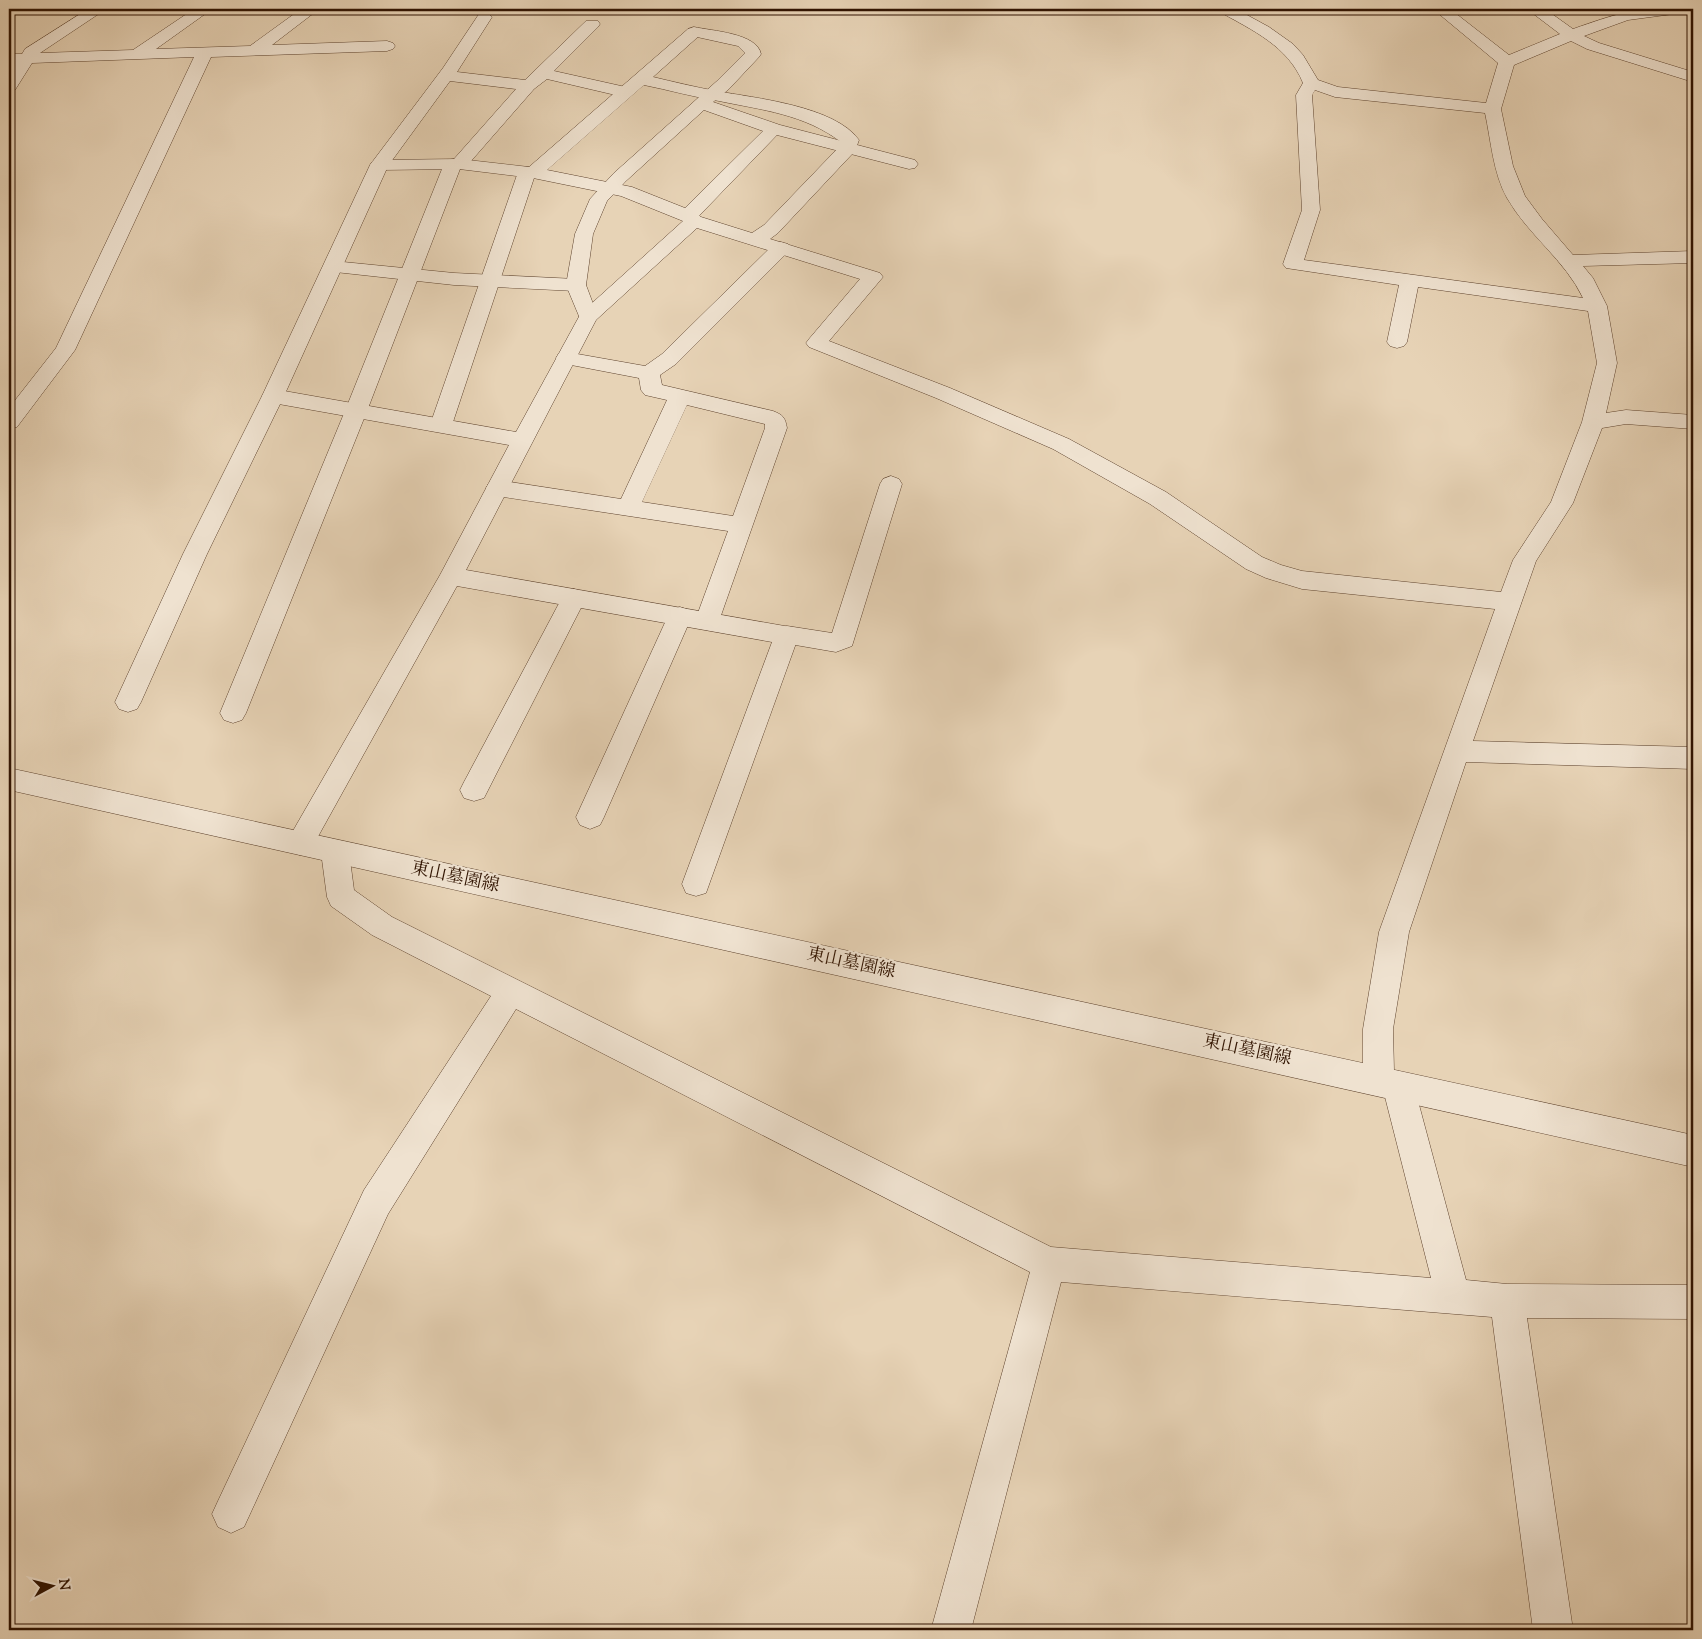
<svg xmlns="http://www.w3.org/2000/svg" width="1702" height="1639" font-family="'Sorts Mill Goudy','Noto Serif JP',serif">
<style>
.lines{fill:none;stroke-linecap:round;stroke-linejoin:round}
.service-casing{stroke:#5e432e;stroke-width:1}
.minor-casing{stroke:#5e432e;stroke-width:1}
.tertiary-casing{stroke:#5e432e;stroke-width:1}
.service{fill:#efe2d0;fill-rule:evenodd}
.minor{fill:#efe2d0;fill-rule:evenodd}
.tertiary{fill:#efe2d0;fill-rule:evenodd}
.labels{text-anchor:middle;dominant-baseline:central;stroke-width:4.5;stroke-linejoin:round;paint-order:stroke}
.street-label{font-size:18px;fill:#301301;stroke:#efe2d0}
</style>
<rect width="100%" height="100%" fill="#e7d3b6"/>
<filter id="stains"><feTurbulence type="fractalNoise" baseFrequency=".004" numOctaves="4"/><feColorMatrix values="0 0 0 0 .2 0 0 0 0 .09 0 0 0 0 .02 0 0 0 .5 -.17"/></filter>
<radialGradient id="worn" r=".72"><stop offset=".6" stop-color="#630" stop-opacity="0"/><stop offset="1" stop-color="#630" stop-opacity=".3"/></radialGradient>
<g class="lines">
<g class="service-casing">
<path id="service" d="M 484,12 L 489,14 L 492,17 L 457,72 L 525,80 L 586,21 L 598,21 L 600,24 L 598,27 L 554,71 L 630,88 L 632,92 L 630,96 L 624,97 L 547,79 L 534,89 L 465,168 L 460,169 L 367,411 L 246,713 L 242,720 L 233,723 L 224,720 L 220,713 L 345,411 L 444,164 L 447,160 L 454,159 L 516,89 L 450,81 L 388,166 L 284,396 L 207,554 L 141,702 L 137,709 L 128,712 L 119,709 L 115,702 L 183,554 L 262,396 L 370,165 L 443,68 L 479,14 Z
M 694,27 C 712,31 757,33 761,54 L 759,57 L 729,89 L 713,102 L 780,125 L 915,160 L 918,164 L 915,168 L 909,169 L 777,135 L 695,220 L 688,222 L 681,220 L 679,216 L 681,212 L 763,131 L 704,110 L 626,181 L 607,201 L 593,234 L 586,285 L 598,317 L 595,321 L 588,323 L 581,321 L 566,285 L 575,234 L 590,199 L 614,173 L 717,81 L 745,53 L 738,46 L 688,35 L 686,32 L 688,29 Z
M 527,167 L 533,168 L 536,172 L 452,425 L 449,430 L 441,432 L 433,430 L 430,425 L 518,172 L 521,168 Z
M 781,242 L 788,244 L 790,248 L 788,252 L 676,364 L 660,375 L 662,385 L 773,411 C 783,415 785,417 787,428 L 719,621 L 716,627 L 707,630 L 698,627 L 695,621 L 728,531 L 497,496 L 489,493 L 486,488 L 489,483 L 497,480 L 621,499 L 667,400 L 645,395 L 641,390 L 639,378 L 566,364 L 559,363 L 556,358 L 559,353 L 566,352 L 645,366 L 662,354 L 774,244 ZM 687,405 L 765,424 L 765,428 L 733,516 L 642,502 Z
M 891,476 L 899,479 L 902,484 L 852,646 L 836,652 L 778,642 L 775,635 L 778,628 L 787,626 L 832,633 L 880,484 L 883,479 Z
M 574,589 L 583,592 L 586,598 L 484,798 L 474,801 L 464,798 L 460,790 L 464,782 L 565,592 Z
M 680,607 L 689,610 L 692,616 L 604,817 L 600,825 L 590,829 L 580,825 L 576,817 L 668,616 L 671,610 Z"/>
</g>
<g class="minor-casing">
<path id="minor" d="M 88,9 L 106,9 L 40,53 L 133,50 L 194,9 L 212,9 L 156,49 L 250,46 L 301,9 L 319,9 L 272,45 L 387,41 L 393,43 L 395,46 L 393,49 L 387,51 L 211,57 L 75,350 L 17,427 L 9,429 L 9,408 L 56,348 L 194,57 L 32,63 L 15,90 L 9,91 L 9,74 L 15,64 L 9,64 L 9,54 L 22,54 L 25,49 Z
M 1217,9 L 1236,9 L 1269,27 L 1293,44 L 1303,55 L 1318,80 L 1338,87 L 1486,103 L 1498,63 L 1433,9 L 1450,9 L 1509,55 L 1560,34 L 1527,9 L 1545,9 L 1573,29 C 1613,15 1637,6 1681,9 L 1678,12 L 1673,14 L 1628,20 L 1584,36 L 1599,43 L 1693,72 L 1693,82 L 1587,49 L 1571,41 L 1514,65 L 1501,109 L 1513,166 L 1525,196 L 1542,219 L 1573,255 L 1693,251 L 1693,263 L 1583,266 L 1593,278 L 1607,306 L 1617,363 L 1606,413 L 1626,410 L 1693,415 L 1693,429 L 1626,424 L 1602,428 L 1573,503 L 1536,561 L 1473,741 L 1693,747 L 1693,769 L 1466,762 L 1409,932 L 1393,1029 L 1394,1072 L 1398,1071 L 1409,1075 L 1414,1086 L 1466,1280 L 1507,1284 L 1693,1285 L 1693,1319 L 1527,1318 L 1573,1630 L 1533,1630 L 1492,1317 L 1061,1282 L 971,1630 L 931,1630 L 1030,1272 L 516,1009 L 388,1214 L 244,1527 L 231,1533 L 218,1527 L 212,1514 L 218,1501 L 364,1190 L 491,996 L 372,935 L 331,906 L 327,897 L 321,852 L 325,844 L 335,840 L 345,844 L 349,852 L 354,890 L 392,917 L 1051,1247 L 1431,1278 L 1384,1093 L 1379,1095 L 1368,1091 L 1363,1080 L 1363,1029 L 1379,932 L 1495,609 L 1302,589 L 1266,578 L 1246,569 L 1150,504 L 1053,449 L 936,398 L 809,347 L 806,343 L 809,339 L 860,279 L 697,228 L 596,320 L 466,570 L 796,628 L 799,635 L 706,893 L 696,896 L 686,893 L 682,884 L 772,642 L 457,586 L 310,851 L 300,855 L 290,851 L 286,843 L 440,575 L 509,445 L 273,403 L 266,401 L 262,396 L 266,391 L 273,389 L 516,432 L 581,313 L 683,221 L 621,196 L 533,178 L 459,169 L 379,170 L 373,169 L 370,165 L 373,161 L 379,160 L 459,159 L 529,167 L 688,29 L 700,29 L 702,32 L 700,35 L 653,77 C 674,82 695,87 716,91 C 755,98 835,106 859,140 L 855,151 L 778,233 L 770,239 L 880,273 L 883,277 L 829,341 L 950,388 L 1069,439 L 1166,492 L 1262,557 L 1281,565 L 1302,571 L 1501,592 L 1513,560 L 1551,502 L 1582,422 L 1597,363 L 1588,311 L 1418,287 L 1407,342 L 1404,346 L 1397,348 L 1390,346 L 1387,342 L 1399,285 L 1286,268 L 1283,264 L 1302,210 L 1296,95 L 1303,83 C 1288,46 1252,30 1220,12 ZM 644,85 C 669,90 693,97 719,101 C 762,110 804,114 841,142 L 840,146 L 764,225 L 752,233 L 701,217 L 695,212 L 632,187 L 547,170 ZM 1315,90 L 1335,97 L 1485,113 C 1491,141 1493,173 1507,198 C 1528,235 1565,260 1583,298 L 1304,260 L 1320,210 L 1312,95 Z
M 333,261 L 454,273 L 576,279 L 583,281 L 586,285 L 583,289 L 576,291 L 454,285 L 326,271 L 323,267 L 326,263 Z"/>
</g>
<g class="tertiary-casing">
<path id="tertiary" d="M 9,768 L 1693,1135 L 1693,1167 L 9,790 Z"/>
</g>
<use href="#service" class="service"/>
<use href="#minor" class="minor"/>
<use href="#tertiary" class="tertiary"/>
</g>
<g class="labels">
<g class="street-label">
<text transform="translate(455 878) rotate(12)">東山墓園線</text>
<text transform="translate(851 964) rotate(12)">東山墓園線</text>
<text transform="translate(1247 1051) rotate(12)">東山墓園線</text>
</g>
</g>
<rect width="1702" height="1639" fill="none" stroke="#e7d3b6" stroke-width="30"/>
<rect x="10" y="10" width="1682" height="1619" fill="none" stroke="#301301" stroke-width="2.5"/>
<rect x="15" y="15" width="1672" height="1609" fill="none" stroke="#301301"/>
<g transform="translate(52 1586) rotate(83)" stroke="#efe2d0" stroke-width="4" paint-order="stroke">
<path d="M0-4L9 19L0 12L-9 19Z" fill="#301301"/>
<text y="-8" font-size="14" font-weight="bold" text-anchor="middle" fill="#301301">N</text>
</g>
<rect width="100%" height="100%" filter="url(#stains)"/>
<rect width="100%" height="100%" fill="url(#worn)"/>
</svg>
